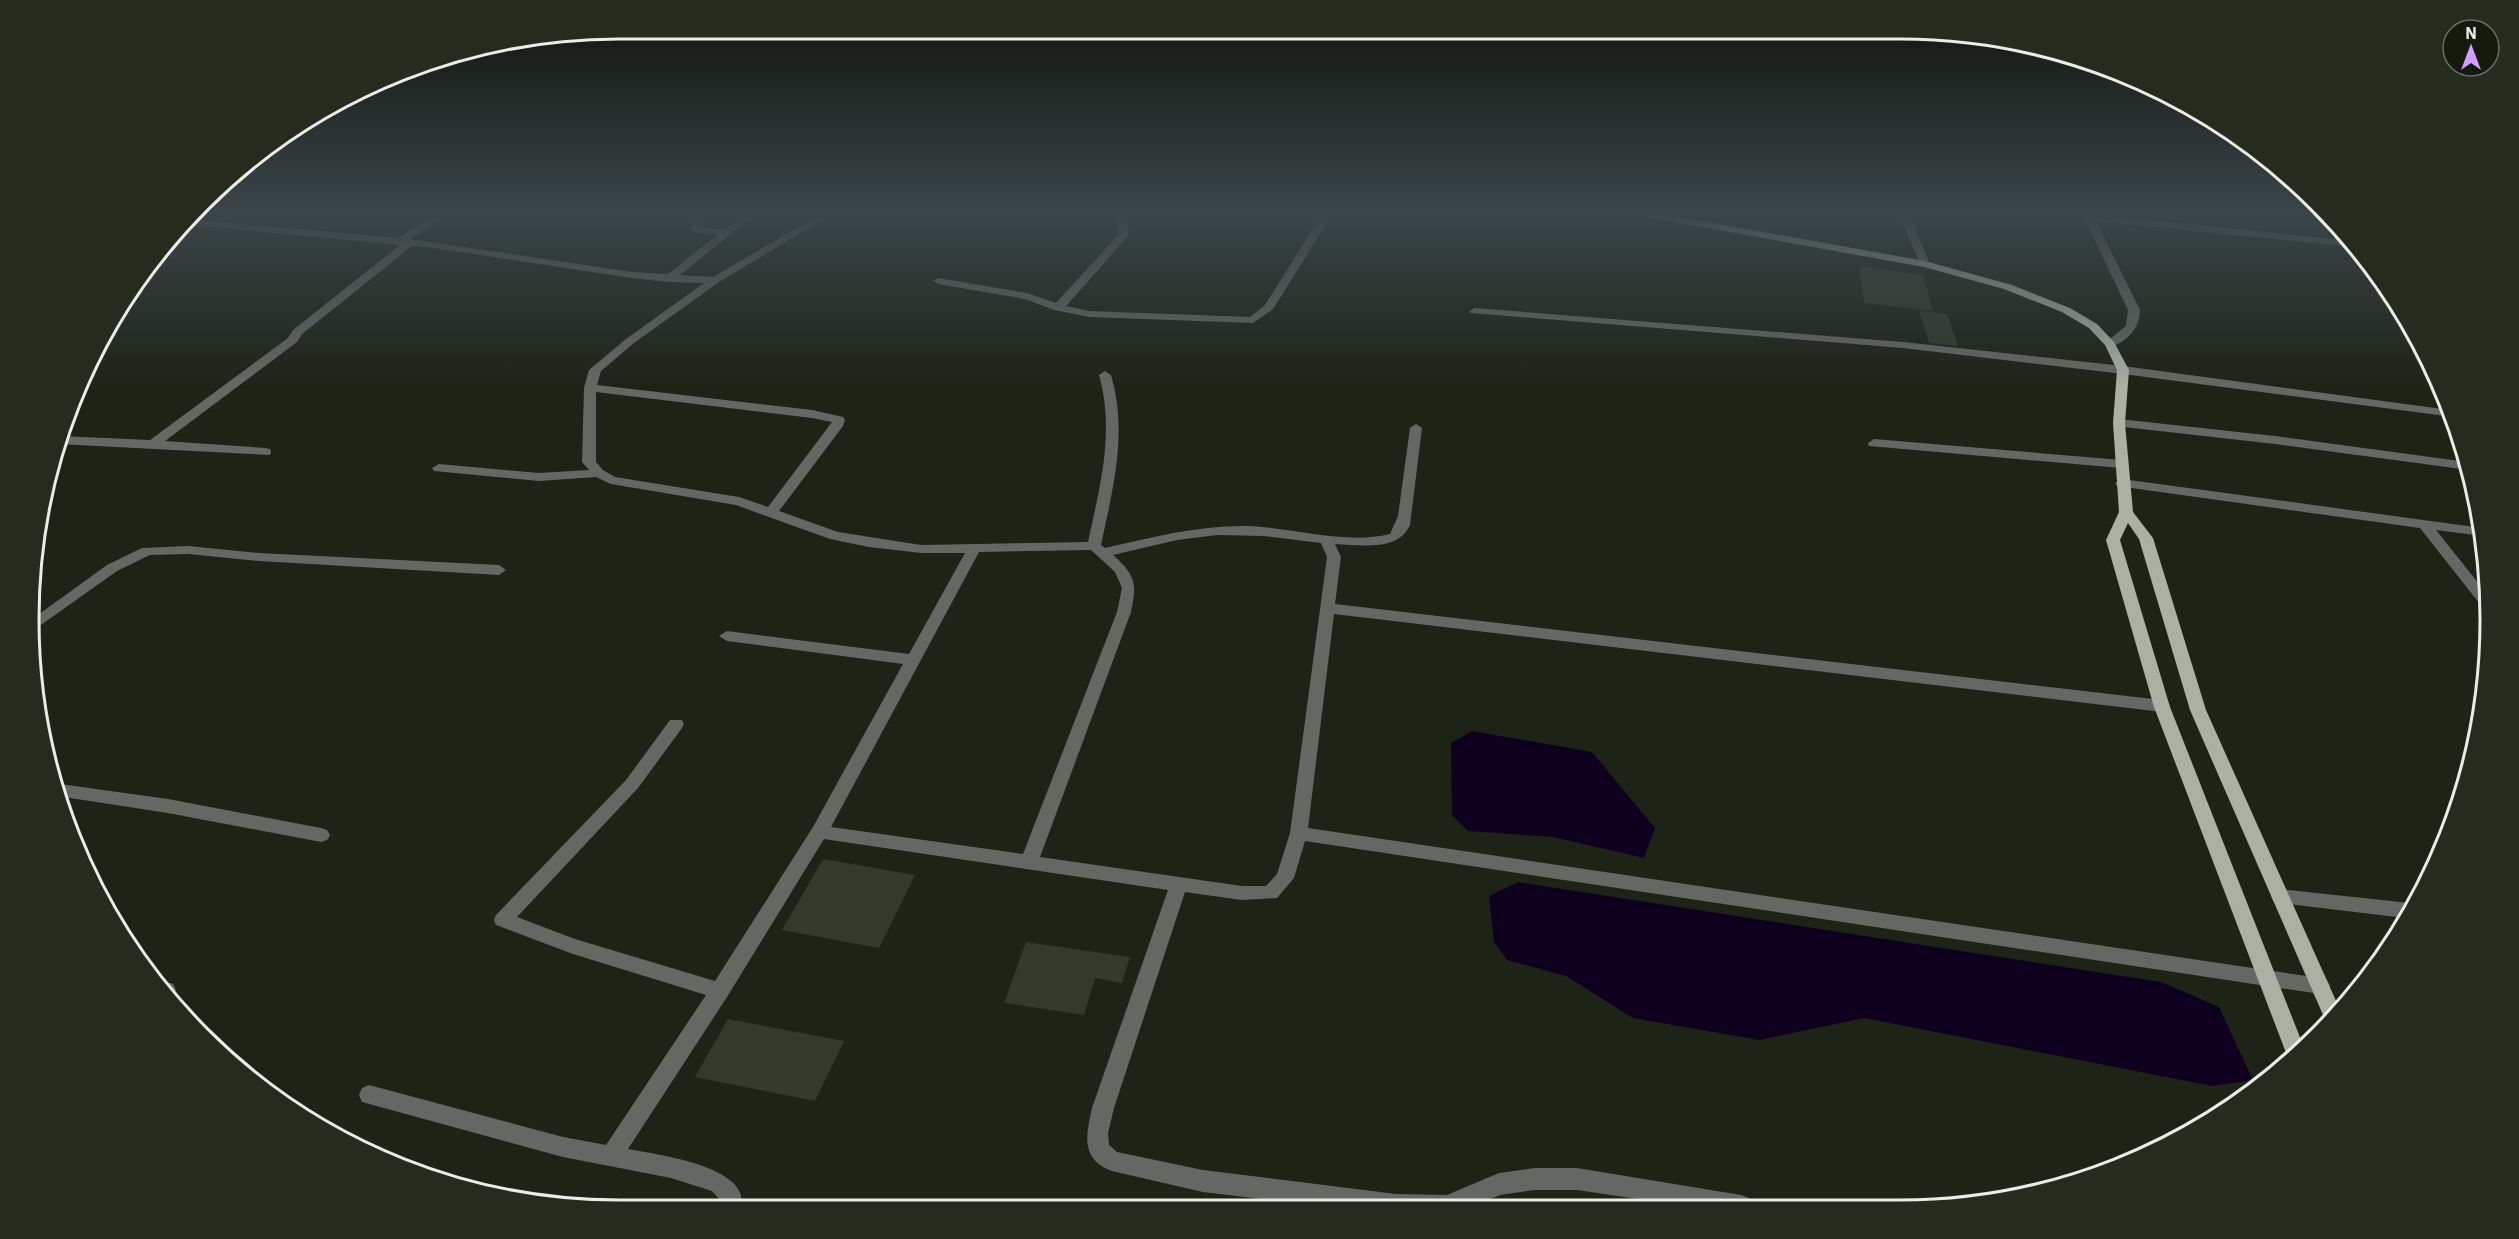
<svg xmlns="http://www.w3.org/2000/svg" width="2519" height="1239" font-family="'IBM Plex Sans',sans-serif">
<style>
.water{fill:#10001f}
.building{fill:#33392d}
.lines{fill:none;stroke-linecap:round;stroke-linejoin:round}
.minor{fill:#656862;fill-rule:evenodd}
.major{fill:#aab0a4;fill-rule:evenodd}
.rim{fill:none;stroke:#e9ede5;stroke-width:3}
</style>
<rect width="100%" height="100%" fill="#1e2318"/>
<path class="water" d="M 1472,731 L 1592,752 L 1655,828 L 1644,858 L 1553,837 L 1468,831 L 1452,815 L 1451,743 Z
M 1518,882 L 2161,982 L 2219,1007 L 2253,1080 L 2212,1086 L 1864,1018 L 1759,1040 L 1633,1018 L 1566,976 L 1507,960 L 1494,942 L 1489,896 Z"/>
<path class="building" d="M 1859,266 L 1923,275 L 1933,311 L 1864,303 Z
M 1919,311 L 1947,314 L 1958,346 L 1929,343 Z
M 823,859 L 915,875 L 879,948 L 782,930 Z
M 1026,942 L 1130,957 L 1122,983 L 1095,978 L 1084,1015 L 1004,1003 Z
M 728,1019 L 844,1041 L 815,1101 L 695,1077 Z"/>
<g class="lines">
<path class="minor" d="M 438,213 L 450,213 L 410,239 L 632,272 L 668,274 L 717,235 L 692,231 L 691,225 L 700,213 L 710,213 L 701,227 L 724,230 L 741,216 L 775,213 L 748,220 L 680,275 L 713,277 L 822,213 L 834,213 L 719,282 L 634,343 L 601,371 L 597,385 L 812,410 L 843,417 L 845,420 L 843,426 L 779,511 L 838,532 L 921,545 L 1088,542 C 1100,486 1115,432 1099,375 L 1105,371 L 1111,375 C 1128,433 1113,488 1101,545 L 1105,548 C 1153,537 1199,525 1249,526 C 1295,528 1345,545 1390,534 L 1398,516 L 1410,428 L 1416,424 L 1422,428 L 1410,525 C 1398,552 1360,545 1335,544 L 1341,557 L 1335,604 L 2162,700 L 2168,702 L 2170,706 L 2168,710 L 2162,712 L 1334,614 L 1308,828 L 2320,978 L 2327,980 L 2330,986 L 2327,992 L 2320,994 L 1305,841 L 1294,878 L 1277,898 L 1242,900 L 1185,892 L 1114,1108 L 1108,1133 L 1109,1145 L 1117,1152 L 1203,1170 L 1396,1194 L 1447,1195 L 1499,1173 L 1535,1168 L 1577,1168 L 1741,1195 L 1749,1198 L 1752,1206 L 1685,1206 L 1577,1190 L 1535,1190 L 1500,1195 L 1471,1207 L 1327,1207 L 1203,1192 L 1112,1171 C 1080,1159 1086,1135 1092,1108 L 1168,890 L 824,839 L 727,997 L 628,1149 C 658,1155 753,1166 741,1209 L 719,1209 L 721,1201 L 712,1191 L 671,1178 L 563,1157 L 362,1102 L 359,1095 L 362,1088 L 369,1085 L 563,1137 L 606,1145 L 706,995 L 573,954 L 496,925 L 494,920 L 496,915 L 626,780 L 670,720 L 682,720 L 684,724 L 682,728 L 638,788 L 517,917 L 575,939 L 715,981 L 813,827 L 903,664 L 727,641 L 719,636 L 727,631 L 909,654 L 965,553 L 921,553 L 869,547 L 830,539 L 736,505 L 611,484 L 596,477 L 539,481 L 434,471 L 432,468 L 439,464 L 539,473 L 589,470 L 582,462 L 584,388 L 589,370 L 626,339 L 704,283 L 668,282 L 632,278 L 427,247 L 412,246 L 302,334 L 297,342 L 165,441 L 265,448 L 270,449 L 271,452 L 270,455 L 58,444 L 60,436 L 150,440 L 288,338 L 293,330 L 400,245 L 181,224 L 186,219 L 398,238 ZM 596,392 L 812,418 L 832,422 L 768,507 L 739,497 L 615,477 L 603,470 L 596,462 ZM 1217,535 L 1264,536 L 1321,543 L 1327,557 L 1290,833 L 1277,874 L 1266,886 L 1242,886 L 1040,857 L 1131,612 C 1137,583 1136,576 1113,555 L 1177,540 ZM 1091,550 L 1115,572 L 1122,588 L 1117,612 L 1023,854 L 831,827 L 979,552 Z
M 1116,213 L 1126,213 L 1129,235 L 1066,306 L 1090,311 L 1250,317 L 1265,305 L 1323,213 L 1333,213 L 1273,309 L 1253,323 L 1090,317 L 1054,310 L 1025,299 L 938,284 L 933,281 L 938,278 L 1027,293 L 1056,303 L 1119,234 Z
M 1899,213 L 1909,213 L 1930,264 L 1929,266 L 1920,264 Z
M 2082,213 L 2352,241 L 2356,247 L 2096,221 L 2140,310 C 2140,328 2127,342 2110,347 L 2104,344 L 2126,326 L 2128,310 Z
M 1475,308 L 1903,342 L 2123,366 L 2450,410 L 2454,417 L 2123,374 L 1903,348 L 1471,313 L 1469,311 Z
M 2119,419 L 2275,436 L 2467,462 L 2469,470 L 2275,444 L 2115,426 L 2113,423 L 2115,420 Z
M 1874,439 L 2121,460 L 2128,464 L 2121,468 L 1869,446 L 1868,443 Z
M 2122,479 L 2482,528 L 2483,536 L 2436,530 L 2487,594 L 2488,610 L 2483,608 L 2420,528 L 2117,486 L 2115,483 Z
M 188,546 L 259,553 L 499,565 L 506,570 L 499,575 L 259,561 L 188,554 L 150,555 L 117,571 L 31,632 L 31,620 L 107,565 L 142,548 Z
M 53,783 L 168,799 L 321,828 L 327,830 L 330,835 L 327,840 L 321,842 L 168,813 L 57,796 Z
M 2280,889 L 2410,903 L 2414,905 L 2405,918 L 2280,903 L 2273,901 L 2271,896 L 2273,891 Z
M 166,982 L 173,984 L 176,990 L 170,998 L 158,985 Z"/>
<path class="major" d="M 1636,213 L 1658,213 L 1925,261 L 2012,285 L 2070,308 L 2097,324 L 2114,342 L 2129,370 L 2125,423 L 2133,512 L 2153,538 L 2206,710 L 2341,1012 L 2327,1024 L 2190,710 L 2139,539 L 2128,523 L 2120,540 L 2170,707 L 2303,1045 L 2288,1058 L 2154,707 L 2106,540 L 2119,512 L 2113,423 L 2117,370 L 2105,345 L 2089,328 L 2062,312 L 2004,289 L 1924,267 L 1641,216 Z"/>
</g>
<linearGradient id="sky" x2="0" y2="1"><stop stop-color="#10130d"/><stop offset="0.55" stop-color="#3b4548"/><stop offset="1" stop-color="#3b4548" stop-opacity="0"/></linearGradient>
<rect width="2519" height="387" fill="url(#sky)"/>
<path d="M0 0H2519V1239H0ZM619 39H1900A580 580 0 0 1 2480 619V620A580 580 0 0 1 1900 1200H619A580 580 0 0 1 39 620V619A580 580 0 0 1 619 39Z" fill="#262b20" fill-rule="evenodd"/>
<path class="rim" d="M619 39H1900A580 580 0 0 1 2480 619V620A580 580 0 0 1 1900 1200H619A580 580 0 0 1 39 620V619A580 580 0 0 1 619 39Z"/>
<g transform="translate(2471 48)"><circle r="28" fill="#151a0f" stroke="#6a6e65" stroke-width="1.5"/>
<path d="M0-4.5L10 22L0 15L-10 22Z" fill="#d19dfe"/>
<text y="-9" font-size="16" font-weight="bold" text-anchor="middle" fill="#e9ede5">N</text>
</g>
</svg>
